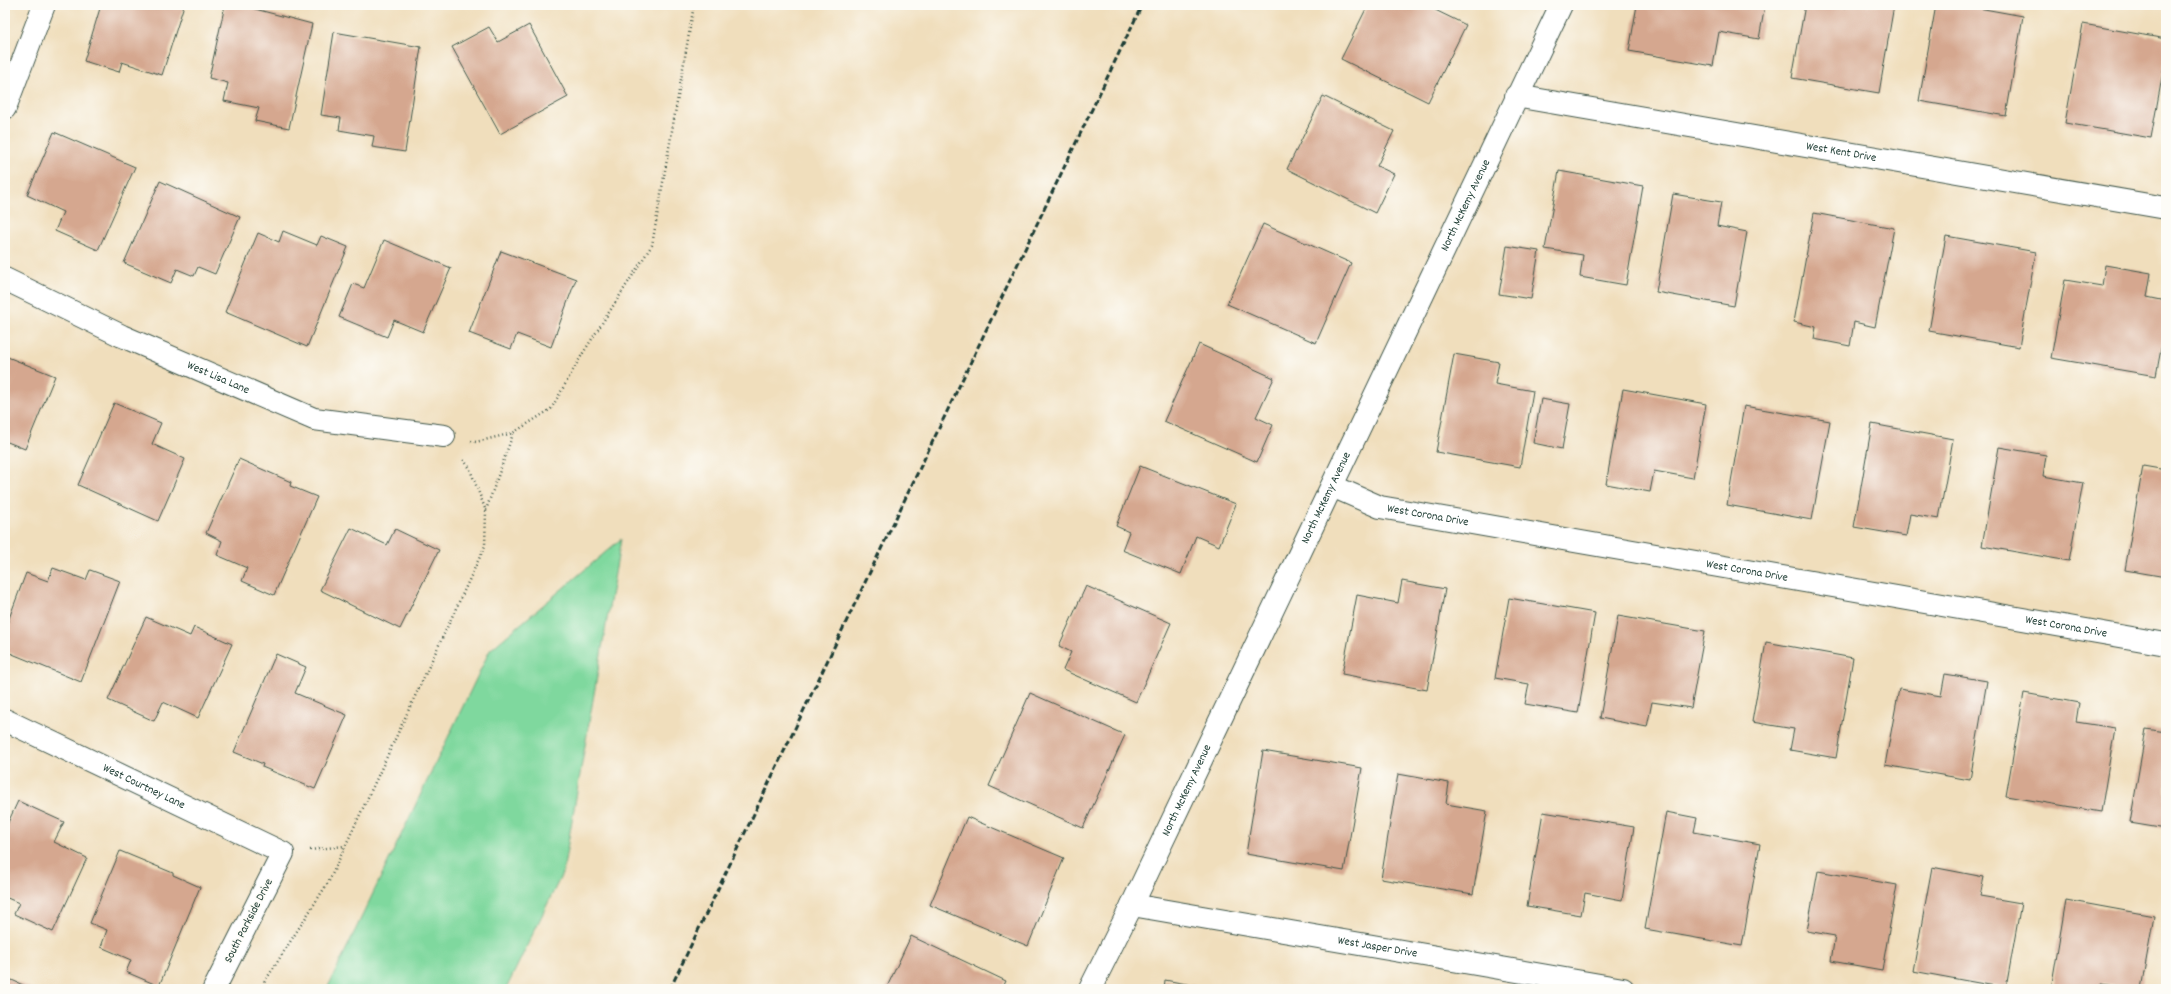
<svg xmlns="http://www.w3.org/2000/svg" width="2171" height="994" font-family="Dekko,sans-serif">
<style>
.green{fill:#7fd89e;stroke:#4f8a69}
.building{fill:#d5a78f}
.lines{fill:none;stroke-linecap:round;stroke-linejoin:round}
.street-casing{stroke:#3e5548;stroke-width:24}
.path{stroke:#3e5548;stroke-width:2.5;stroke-dasharray:1 3;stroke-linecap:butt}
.street{stroke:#fff;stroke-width:22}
.rail{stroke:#1f3d34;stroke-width:3;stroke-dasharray:6 3;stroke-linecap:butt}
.labels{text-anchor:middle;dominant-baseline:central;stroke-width:3;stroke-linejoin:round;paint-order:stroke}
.street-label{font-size:12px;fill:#1f3d34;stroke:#fdfcf7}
</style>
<rect width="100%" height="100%" fill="#fdfcf7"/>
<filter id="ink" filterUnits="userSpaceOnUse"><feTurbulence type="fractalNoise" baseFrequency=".025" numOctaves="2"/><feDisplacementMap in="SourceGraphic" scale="8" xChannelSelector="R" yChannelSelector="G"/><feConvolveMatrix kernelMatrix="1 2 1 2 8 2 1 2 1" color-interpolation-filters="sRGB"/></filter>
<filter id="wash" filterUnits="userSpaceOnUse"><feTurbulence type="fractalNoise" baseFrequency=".012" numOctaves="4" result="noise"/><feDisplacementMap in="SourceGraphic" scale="16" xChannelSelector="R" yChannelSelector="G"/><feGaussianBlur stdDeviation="0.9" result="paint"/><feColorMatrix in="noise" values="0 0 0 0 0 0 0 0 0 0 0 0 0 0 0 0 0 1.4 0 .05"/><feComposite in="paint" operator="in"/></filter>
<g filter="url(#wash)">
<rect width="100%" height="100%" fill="#f0debc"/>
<path class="green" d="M 621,539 L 563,872 L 506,989 L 327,989 L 490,650 Z"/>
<g id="blocks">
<path class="building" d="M 101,5 L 184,5 L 162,75 L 122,62 L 119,72 L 84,61 Z
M 225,5 L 240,5 L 312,24 L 289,128 L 255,121 L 259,108 L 224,101 L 228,83 L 209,78 Z
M 1368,5 L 1425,5 L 1466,25 L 1428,102 L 1341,59 Z
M 1637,5 L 1765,5 L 1759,39 L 1719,32 L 1713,66 L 1629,51 Z
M 1805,5 L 1828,5 L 1846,8 L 1846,5 L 1894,5 L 1879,93 L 1792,78 Z
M 1936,5 L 1962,5 L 2023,16 L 2006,116 L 1919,101 Z
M 2083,24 L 2166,39 L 2166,55 L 2151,138 L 2065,123 Z
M 529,25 L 568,97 L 500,134 L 452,47 L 489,27 L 498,42 Z
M 334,32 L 421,47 L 405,152 L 372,147 L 374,136 L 339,130 L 341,118 L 321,115 Z
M 1323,96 L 1394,131 L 1377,166 L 1394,174 L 1375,213 L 1287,169 Z
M 54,132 L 135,167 L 98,250 L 55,231 L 63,212 L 27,195 Z
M 1559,171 L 1643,186 L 1626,285 L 1580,277 L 1583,255 L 1545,249 Z
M 160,181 L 240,217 L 215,274 L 198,267 L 194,276 L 177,269 L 171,283 L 124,263 Z
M 1673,194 L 1721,202 L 1717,226 L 1747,232 L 1734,306 L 1656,292 Z
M 1814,213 L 1894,228 L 1875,327 L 1854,322 L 1850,346 L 1814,339 L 1816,327 L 1794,322 Z
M 1263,224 L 1351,263 L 1316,343 L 1227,304 Z
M 283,231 L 317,245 L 321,236 L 348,247 L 307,347 L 225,312 L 258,233 L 279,242 Z
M 1946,236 L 2036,252 L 2019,347 L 1929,331 Z
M 384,240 L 451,268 L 423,332 L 394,320 L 387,337 L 339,317 L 353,284 L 364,288 Z
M 1507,246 L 1539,251 L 1531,299 L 1499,294 Z
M 501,251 L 576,279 L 551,347 L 517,334 L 511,349 L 469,333 Z
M 2105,265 L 2151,273 L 2147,297 L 2166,301 L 2166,322 L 2156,376 L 2051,358 L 2065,280 L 2102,286 Z
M 1199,344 L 1274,378 L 1256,417 L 1273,425 L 1257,462 L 1164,421 Z
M 1454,354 L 1499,362 L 1495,384 L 1533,391 L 1520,467 L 1436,452 Z
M 5,356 L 55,376 L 25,449 L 5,441 Z
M 1623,389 L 1706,404 L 1693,478 L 1654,471 L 1650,492 L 1606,484 Z
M 1541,399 L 1570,404 L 1562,449 L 1533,443 Z
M 114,403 L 161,423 L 152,444 L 185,459 L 158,521 L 78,485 Z
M 1744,406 L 1830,421 L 1812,520 L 1727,505 Z
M 1872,424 L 1953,439 L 1939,519 L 1910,514 L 1906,536 L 1854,527 Z
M 1999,447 L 2046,455 L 2043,476 L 2083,483 L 2069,561 L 1982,546 Z
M 239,459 L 291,482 L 290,486 L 317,497 L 274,595 L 242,581 L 247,568 L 217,555 L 222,541 L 206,533 Z
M 1140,466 L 1236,504 L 1219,546 L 1196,536 L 1181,574 L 1122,550 L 1129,532 L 1116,526 Z
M 2143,466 L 2166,470 L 2166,577 L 2125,570 Z
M 351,528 L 387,545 L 395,529 L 439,550 L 400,629 L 320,590 Z
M 53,568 L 86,580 L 90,570 L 120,581 L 81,682 L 5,651 L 5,629 L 26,573 L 48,581 Z
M 1402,581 L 1445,589 L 1427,690 L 1342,674 L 1357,595 L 1398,603 Z
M 1086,586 L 1171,623 L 1136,702 L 1063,670 L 1071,652 L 1059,646 Z
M 1509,598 L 1595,613 L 1578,713 L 1525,704 L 1529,684 L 1495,678 Z
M 1618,616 L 1705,631 L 1691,708 L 1652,702 L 1647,727 L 1600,718 Z
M 146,617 L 190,636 L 194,627 L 232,644 L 198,718 L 163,702 L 154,721 L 108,700 Z
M 1766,642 L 1853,658 L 1836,758 L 1790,750 L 1794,729 L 1752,722 Z
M 276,654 L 306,667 L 295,693 L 347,715 L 315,789 L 262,767 L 263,764 L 234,752 Z
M 1945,674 L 1987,681 L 1970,780 L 1885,765 L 1899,689 L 1941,696 Z
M 1030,693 L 1125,735 L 1083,828 L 989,786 Z
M 2024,693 L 2079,703 L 2076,722 L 2115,728 L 2101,812 L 2006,796 Z
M 2146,729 L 2166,732 L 2166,829 L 2130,823 Z
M 1263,751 L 1362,768 L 1344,871 L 1246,854 Z
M 1398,774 L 1449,783 L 1446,804 L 1487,811 L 1473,894 L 1381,879 Z
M 18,801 L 64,822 L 54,842 L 87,858 L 53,932 L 14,914 L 19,903 L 5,897 L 5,829 Z
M 1543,812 L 1634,827 L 1622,900 L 1585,893 L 1581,915 L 1527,906 Z
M 1666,812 L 1697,818 L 1694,832 L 1760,844 L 1742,946 L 1645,929 Z
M 967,817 L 1064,858 L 1028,946 L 930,905 Z
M 120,851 L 173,873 L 173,875 L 200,887 L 159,986 L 126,972 L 131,960 L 101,947 L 107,930 L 90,923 Z
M 1932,867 L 1984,877 L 1980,896 L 2021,903 L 2006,988 L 1913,971 Z
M 1818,871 L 1897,885 L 1882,970 L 1831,961 L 1835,936 L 1807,931 Z
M 2066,900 L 2154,916 L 2141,989 L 2102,983 L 2100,989 L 2051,989 Z
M 911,936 L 1006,981 L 1002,989 L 886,989 Z
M 5,977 L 32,989 L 5,989 Z
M 1165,980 L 1208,988 L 1208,989 L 1164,989 Z"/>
</g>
</g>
<g filter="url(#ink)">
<use href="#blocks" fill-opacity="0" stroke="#3e5548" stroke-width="1"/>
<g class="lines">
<g class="street-casing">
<g id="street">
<path id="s1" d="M 1516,96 L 2166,208"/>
<path d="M 5,108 L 44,5"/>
<path id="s2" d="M 5,279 L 122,336 L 314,419 L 444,436"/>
<path id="s3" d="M 1332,486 L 1380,507 L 2166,644"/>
<path id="s4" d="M 5,720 L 283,853 L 214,989"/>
<path id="s5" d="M 1132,905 L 1623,989"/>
<path id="s6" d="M 1090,989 L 1132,905 L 1561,5"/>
</g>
</g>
<path class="path" d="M 471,441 L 476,442 L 513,433 L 551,409 L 583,353 L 652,245 L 694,5
M 486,510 L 513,434
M 310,850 L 344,846
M 260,989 L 329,881 L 485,546 L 486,511 L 469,467 L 462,458"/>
<use href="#street" class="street"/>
<path class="rail" d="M 670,989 L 1142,5"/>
</g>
</g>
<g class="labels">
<g class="street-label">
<text stroke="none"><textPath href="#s1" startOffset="330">West Kent Drive</textPath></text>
<text stroke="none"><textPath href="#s6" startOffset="869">North McKemy Avenue</textPath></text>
<text stroke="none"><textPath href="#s2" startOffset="235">West Lisa Lane</textPath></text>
<text stroke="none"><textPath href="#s6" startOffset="545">North McKemy Avenue</textPath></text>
<text stroke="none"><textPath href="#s3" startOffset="101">West Corona Drive</textPath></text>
<text stroke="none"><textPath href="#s3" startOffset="425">West Corona Drive</textPath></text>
<text stroke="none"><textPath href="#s3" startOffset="749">West Corona Drive</textPath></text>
<text stroke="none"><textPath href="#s4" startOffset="154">West Courtney Lane</textPath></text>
<text stroke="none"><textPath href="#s6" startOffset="221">North McKemy Avenue</textPath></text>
<text transform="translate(249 921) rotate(-63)">South Parkside Drive</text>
<text stroke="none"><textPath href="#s5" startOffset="249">West Jasper Drive</textPath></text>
</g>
</g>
<rect width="2171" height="994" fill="none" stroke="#fdfcf7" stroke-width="20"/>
</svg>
